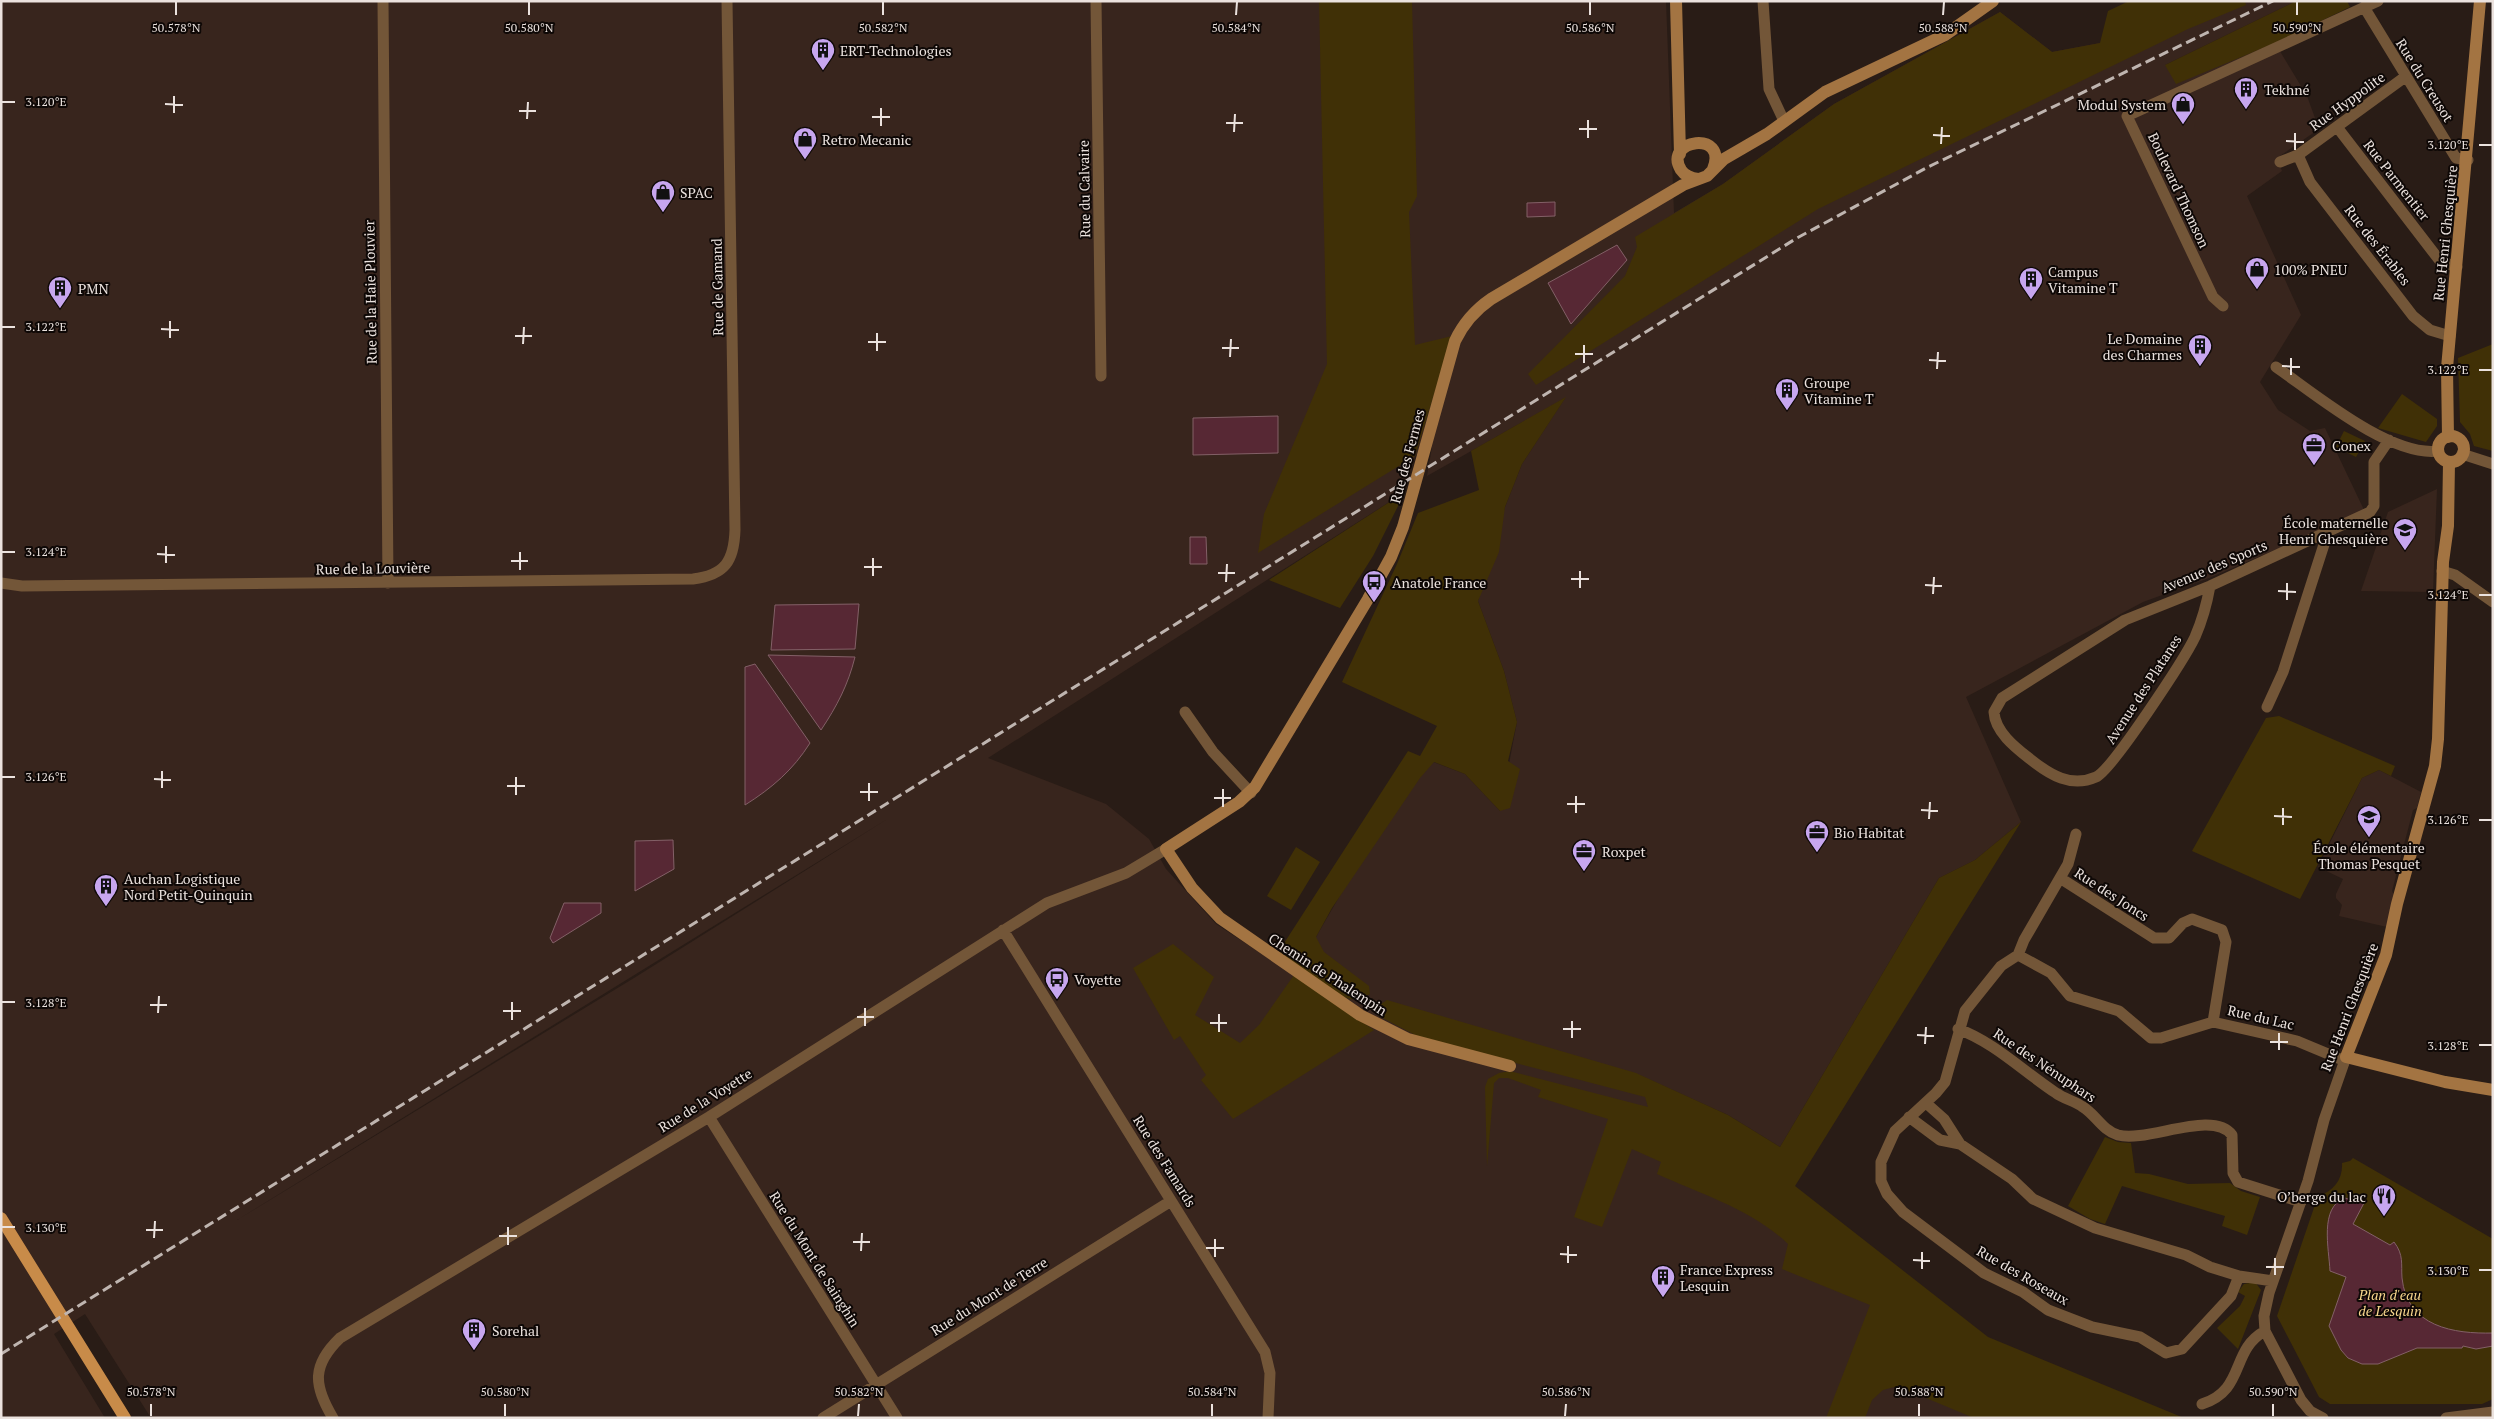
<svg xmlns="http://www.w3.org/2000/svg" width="2494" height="1419" font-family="'PT Serif',serif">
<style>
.built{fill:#38251d;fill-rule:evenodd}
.green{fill:#403006}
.water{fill:#572834;stroke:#836067}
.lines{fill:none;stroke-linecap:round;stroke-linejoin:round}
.street{stroke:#735638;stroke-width:11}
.secondary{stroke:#a37442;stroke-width:12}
.primary{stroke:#c88b49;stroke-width:12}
.rail{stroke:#bfb5b0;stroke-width:3;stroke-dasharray:10 5;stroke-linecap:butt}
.ticks{fill:none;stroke:#ebe2de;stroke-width:2}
.labels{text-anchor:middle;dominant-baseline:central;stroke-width:4;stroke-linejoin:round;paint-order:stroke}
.poi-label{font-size:14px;fill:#ebe2de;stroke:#0e0806;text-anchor:start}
.street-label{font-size:14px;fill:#ebe2de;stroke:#0e0806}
.park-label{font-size:14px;font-style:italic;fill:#f9d78d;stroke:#0e0806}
.ticks-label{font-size:12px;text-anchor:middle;fill:#ebe2de;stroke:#0e0806;stroke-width:4;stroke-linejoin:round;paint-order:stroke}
</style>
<rect width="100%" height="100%" fill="#291c16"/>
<path class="built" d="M 1,1 L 1666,1 L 1674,213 L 1723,184 L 1834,104 L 2000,12 L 2052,52 L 2100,43 L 2196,1 L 2296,1 L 2165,65 L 2275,43 L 2307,96 L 2319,129 L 2277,158 L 2282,171 L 2247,196 L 2301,315 L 2260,382 L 2278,410 L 2310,431 L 2325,428 L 2365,512 L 2209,578 L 2143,602 L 1966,697 L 2021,822 L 1975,860 L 1939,878 L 1780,1147 L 1728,1115 L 1637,1074 L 1890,1302 L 2183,1418 L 151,1418 L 85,1314 L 54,1334 L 105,1418 L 1,1418 ZM 1565,398 L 1522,464 L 1505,507 L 1478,601 L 1504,671 L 1517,722 L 1500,811 L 1465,774 L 1420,757 L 1294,975 L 1216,924 L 1166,869 L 1149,839 L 1106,804 L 988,758 L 1405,492 L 1415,456 L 1432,447 L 1427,476 ZM 889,818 L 634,978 L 237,1220 Z
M 2437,489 L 2433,592 L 2361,591 L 2388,512 Z
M 2379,770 L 2421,792 L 2417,808 L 2413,810 L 2392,891 L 2394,895 L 2387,927 L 2339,916 L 2342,905 L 2336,898 L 2336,894 L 2343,879 L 2318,867 L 2362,778 Z"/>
<path class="green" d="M 1319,1 L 1412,1 L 1417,196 L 1409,212 L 1415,345 L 1452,336 L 1415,456 L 1258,553 L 1264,514 L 1327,364 Z
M 2129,1 L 2245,1 L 2246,5 L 2188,29 L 1818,209 L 1536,385 L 1528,374 L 1625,276 L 1637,247 L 1635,237 L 1723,184 L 1834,104 L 2000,12 L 2052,52 L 2100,43 L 2108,11 Z
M 2296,1 L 2347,1 L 2350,7 L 2275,43 L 2176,84 L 2165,65 Z
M 2493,344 L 2493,451 L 2474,446 L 2470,434 L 2460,422 L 2458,358 Z
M 2402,394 L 2437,419 L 2437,426 L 2426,442 L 2378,428 Z
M 1566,397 L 1522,464 L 1505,507 L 1499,552 L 1478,601 L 1504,671 L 1517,722 L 1508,761 L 1520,769 L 1510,808 L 1500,811 L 1465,774 L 1434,762 L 1420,778 L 1332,908 L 1316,937 L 1324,952 L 1369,986 L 1370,994 C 1366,996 1362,998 1359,999 C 1336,1003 1297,965 1279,951 L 1408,751 L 1420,756 L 1437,726 L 1342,682 L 1397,564 L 1418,513 L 1479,490 L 1471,451 Z
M 2344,431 L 2365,441 L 2356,457 L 2336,447 Z
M 1405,492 L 1373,556 L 1340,608 L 1269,580 Z
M 2279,716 L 2395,766 L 2391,776 L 2379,770 L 2362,778 L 2300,899 L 2192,851 L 2266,718 Z
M 2021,822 L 1795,1186 L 1988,1337 L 2184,1418 L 1974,1418 L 1914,1393 L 1894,1387 L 1883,1390 L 1872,1400 L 1865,1418 L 1826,1418 L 1870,1305 L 1782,1269 L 1788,1244 C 1753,1210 1701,1194 1657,1174 L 1661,1162 L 1632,1149 L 1602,1227 L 1574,1217 L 1608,1119 L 1538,1097 L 1541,1090 L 1508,1078 L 1499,1078 L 1494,1083 L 1487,1166 L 1485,1087 L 1488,1079 L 1499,1073 L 1510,1071 L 1648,1107 L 1645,1097 L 1421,1038 L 1377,1015 L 1378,1006 L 1387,1000 L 1636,1073 L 1728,1115 L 1780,1147 L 1939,878 L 1975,860 Z
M 1296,847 L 1320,862 L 1291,910 L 1267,896 Z
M 1173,944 L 1214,977 L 1195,1015 L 1240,1043 L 1259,1025 L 1294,975 L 1374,1030 L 1233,1119 L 1201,1080 L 1206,1075 L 1180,1036 L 1174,1040 L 1133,968 Z
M 2105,1137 L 2118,1142 L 2131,1143 L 2135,1173 L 2149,1174 L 2188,1184 L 2230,1183 L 2241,1191 L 2260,1197 L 2247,1235 L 2222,1226 L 2225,1216 L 2122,1186 L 2105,1224 L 2090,1219 L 2068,1206 Z
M 2353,1158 L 2493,1239 L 2493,1399 L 2482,1404 L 2330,1404 L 2319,1397 L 2277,1316 L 2318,1196 C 2334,1191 2343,1179 2342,1163 L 2350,1161 Z
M 2255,1282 L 2261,1290 L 2238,1349 L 2217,1328 L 2240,1306 L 2245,1296 L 2238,1292 L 2244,1284 Z"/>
<path class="water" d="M 1555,202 L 1555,216 L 1527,217 L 1527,203 Z
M 1617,245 L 1627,260 L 1571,324 L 1548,283 Z
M 1278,416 L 1278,453 L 1193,455 L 1193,418 Z
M 1190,537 L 1206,537 L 1207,564 L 1190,564 Z
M 859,604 L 855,649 L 771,650 L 775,605 Z
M 768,655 L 855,657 C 848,685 837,706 821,730 Z
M 755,664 L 810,743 C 793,770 772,788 745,805 L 745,667 Z
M 673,840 L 674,869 L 635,891 L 635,841 Z
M 564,903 L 601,903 L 601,913 L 553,943 L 550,938 Z
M 2345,1198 L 2364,1203 L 2353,1224 L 2390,1245 L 2394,1242 C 2404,1255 2401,1264 2402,1278 C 2407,1327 2454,1334 2493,1333 L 2493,1346 L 2476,1349 L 2463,1346 L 2462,1348 L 2417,1348 L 2378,1364 L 2362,1364 L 2348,1358 L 2341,1350 L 2329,1326 L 2346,1277 L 2330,1271 C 2329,1249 2319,1207 2345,1198 Z"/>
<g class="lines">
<path class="street" d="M 383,1 L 388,583
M 1096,1 L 1101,376
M 1763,1 L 1769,89 L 1784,121
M 2364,7 L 2456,158 L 2468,160
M 2337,127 L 2440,261 L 2457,267
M 2298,155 L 2310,182 L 2413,316 L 2430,330 L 2450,336
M 2280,162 L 2298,155 L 2405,77
M 2223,306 L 2213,297 L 2127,116 L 2378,1
M 2276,367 C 2315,394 2390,457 2438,451
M 2462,454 L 2493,464
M 2442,571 L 2455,575 L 2493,602
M 1,583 L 22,586 L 693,579 C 725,575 734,561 735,530 L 727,1
M 2210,586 C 2207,603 2202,621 2195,637 C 2185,658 2112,770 2096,777 C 2071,788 2050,775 2030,759 C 2016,748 1995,732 1994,712 L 2002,698 L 2125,620 L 2210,586 L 2370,512 L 2374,506 L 2374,462 L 2389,440
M 2267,707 L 2283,672 L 2328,532
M 1185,712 L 1213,752 L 1251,793
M 2060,878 L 2154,938 L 2169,938 L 2183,923 L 2192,919 L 2222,930 L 2226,942 L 2213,1022
M 1003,930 L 1265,1352 L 1270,1373 L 1268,1418
M 2018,955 L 2001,966 L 1965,1011 L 1945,1082 L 1936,1093 L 1895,1131 L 1881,1162 L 1881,1181 L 1887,1194 L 1903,1212 L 1984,1273 L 2023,1292 L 2048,1310 L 2092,1327 L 2140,1337 L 2166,1353 L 2182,1349 L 2231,1296 L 2239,1276
M 2018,955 L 2051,973 L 2070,996 L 2119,1011 L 2151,1038 L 2161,1038 L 2213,1022 L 2297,1041 L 2345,1061
M 2018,955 L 2024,940 L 2068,864 L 2076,834
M 1958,1029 C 1994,1042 2024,1072 2056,1093 C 2064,1099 2075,1101 2083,1107 C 2096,1115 2102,1130 2118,1135 C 2147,1143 2213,1109 2232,1135 L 2233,1173 L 2238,1182 L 2301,1202
M 1926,1103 L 1944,1119 L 1960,1144 L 2012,1179 L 2033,1199 L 2095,1228 L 2186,1255 L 2210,1267 L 2239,1276 L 2273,1281
M 709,1117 L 897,1418
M 1909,1117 L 1940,1140 L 1960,1144
M 2202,1404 C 2246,1390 2230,1350 2265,1331
M 333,1418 C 313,1385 312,1365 340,1338 L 709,1117 L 1047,903 L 1126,873 L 1166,849
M 823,1418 L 1171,1201
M 2323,1418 L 2310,1411 L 2301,1400 L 2265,1331 L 2264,1316 L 2269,1293 L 2308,1181 L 2324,1120 L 2346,1057
M 2446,1418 L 2493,1412"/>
<path class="secondary" d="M 1676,1 L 1680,154
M 1698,179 C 1691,178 1685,176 1681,170 C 1662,139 1729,130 1713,169
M2438 449a13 13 0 1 1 26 0a13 13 0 1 1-26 0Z
M 2448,437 L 2447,368 L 2480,1
M 2449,462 L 2448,526 L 2443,562 L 2438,739 L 2435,766 L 2397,904 L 2386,955 L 2346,1057 L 2445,1082 L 2493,1090
M 1510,1066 L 1408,1039 L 1360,1015 L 1220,918 L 1192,888 L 1166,849 L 1239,802 L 1255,787 L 1368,599 L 1391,557 L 1403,527 L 1455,341 C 1463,324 1475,310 1491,299 L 1683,185 L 1707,176 L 1724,159 L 1767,134 L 1825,92 L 1945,35 L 1993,1"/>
<path class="primary" d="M 1,1218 L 125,1418"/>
<path class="rail" d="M 1,1354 L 1797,238 L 1928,167 L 2273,1"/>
</g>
<path class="ticks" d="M 176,15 L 176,2M 529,15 L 529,2M 883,15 L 883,2M 1236,15 L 1237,2M 1590,15 L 1590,2M 1943,15 L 1944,2M 2297,15 L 2297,2M 2,102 L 15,102M 165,104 L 183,105M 519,111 L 536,111M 174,113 L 174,96M 872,117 L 890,117M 527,119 L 528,102M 1226,123 L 1243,123M 881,126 L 881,108M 1579,129 L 1597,129M 1234,132 L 1235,114M 1933,135 L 1950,136M 1588,138 L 1588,120M 2286,141 L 2304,142M 1941,144 L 1942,127M 2479,145 L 2492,145M 2295,150 L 2295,133M 2,327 L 15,327M 161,329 L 179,330M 515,336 L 532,336M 170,338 L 170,321M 868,342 L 886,342M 523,344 L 524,327M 1222,348 L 1239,348M 877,351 L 877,333M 1575,354 L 1593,354M 1230,357 L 1231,339M 1929,360 L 1946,361M 1584,363 L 1584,345M 2282,366 L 2300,367M 1937,369 L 1938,352M 2479,370 L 2492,370M 2291,375 L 2291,358M 2,552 L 15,552M 157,554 L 175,555M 511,561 L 528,561M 166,563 L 166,546M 864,567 L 882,567M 520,570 L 520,552M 1218,573 L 1235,573M 873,576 L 873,558M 1571,579 L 1589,579M 1226,582 L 1227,564M 1925,585 L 1942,586M 1580,588 L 1580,571M 2278,591 L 2296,592M 1933,594 L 1934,577M 2479,595 L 2492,595M 2287,600 L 2287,583M 2,777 L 15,777M 154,779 L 171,780M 507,786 L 525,786M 162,788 L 162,771M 860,792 L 878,792M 516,795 L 516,777M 1214,798 L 1231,798M 869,801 L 869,783M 1567,804 L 1585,804M 1223,807 L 1223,789M 1921,810 L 1938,811M 1576,813 L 1576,796M 2274,816 L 2292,817M 1929,819 L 1930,802M 2479,820 L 2492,820M 2283,825 L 2283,808M 2,1002 L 15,1002M 150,1005 L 167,1005M 503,1011 L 521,1011M 158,1013 L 159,996M 857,1017 L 874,1017M 512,1020 L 512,1002M 1210,1023 L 1227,1023M 865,1026 L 865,1008M 1563,1029 L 1581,1029M 1219,1032 L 1219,1014M 1917,1035 L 1934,1036M 1572,1038 L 1572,1021M 2270,1042 L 2288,1042M 1925,1044 L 1926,1027M 2479,1045 L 2492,1045M 2279,1050 L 2279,1033M 2,1227 L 15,1227M 146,1230 L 163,1230M 499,1236 L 517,1236M 154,1238 L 155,1221M 853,1242 L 870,1242M 508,1245 L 508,1227M 1206,1248 L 1224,1248M 861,1251 L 862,1233M 1560,1254 L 1577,1255M 1215,1257 L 1215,1239M 1913,1260 L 1930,1261M 1568,1263 L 1568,1246M 2266,1267 L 2284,1267M 1922,1269 L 1922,1252M 2479,1270 L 2492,1270M 2275,1275 L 2275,1258M 151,1416 L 151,1404M 505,1416 L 505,1404M 858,1416 L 859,1404M 1212,1416 L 1212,1404M 1565,1416 L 1566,1404M 1919,1416 L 1919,1404M 2273,1416 L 2273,1404"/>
<defs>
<g id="building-pin" transform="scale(1.25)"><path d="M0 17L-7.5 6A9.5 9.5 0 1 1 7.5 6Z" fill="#c7a6ef" stroke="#0e0806"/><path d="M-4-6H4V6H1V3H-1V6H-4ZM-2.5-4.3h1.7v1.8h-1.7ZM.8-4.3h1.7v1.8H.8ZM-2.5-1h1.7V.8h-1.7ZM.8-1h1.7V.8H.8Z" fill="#111"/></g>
<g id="shop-pin" transform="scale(1.25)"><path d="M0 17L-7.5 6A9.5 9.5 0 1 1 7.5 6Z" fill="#c7a6ef" stroke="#0e0806"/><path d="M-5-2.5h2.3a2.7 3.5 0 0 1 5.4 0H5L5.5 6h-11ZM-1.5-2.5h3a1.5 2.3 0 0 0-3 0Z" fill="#111"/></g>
<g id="office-pin" transform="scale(1.25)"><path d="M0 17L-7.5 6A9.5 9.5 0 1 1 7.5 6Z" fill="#c7a6ef" stroke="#0e0806"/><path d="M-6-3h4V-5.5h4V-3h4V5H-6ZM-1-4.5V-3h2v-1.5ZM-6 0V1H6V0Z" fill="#111"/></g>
<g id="school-pin" transform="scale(1.25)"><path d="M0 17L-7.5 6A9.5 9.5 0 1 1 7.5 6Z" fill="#c7a6ef" stroke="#0e0806"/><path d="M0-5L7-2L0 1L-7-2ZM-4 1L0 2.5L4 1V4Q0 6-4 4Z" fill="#111"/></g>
<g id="bus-pin" transform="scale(1.25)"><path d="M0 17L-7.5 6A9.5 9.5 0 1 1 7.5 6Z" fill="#c7a6ef" stroke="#0e0806"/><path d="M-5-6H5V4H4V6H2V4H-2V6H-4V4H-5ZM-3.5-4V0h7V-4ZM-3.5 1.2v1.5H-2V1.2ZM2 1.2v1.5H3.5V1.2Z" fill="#111"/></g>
<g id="restaurant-pin" transform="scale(1.25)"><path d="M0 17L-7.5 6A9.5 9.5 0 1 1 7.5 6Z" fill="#c7a6ef" stroke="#0e0806"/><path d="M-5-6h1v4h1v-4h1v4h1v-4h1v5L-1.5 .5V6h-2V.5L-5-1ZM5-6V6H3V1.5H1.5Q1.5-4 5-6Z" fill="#111"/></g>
</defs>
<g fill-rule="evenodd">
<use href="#building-pin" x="823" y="50"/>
<use href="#building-pin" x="2246" y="89"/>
<use href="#shop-pin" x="2183" y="104"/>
<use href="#shop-pin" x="805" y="139"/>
<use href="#shop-pin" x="663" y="192"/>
<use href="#shop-pin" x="2257" y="269"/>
<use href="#building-pin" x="2031" y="279"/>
<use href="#building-pin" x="60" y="288"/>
<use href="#building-pin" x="2200" y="346"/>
<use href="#building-pin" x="1787" y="390"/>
<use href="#office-pin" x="2314" y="445"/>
<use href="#school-pin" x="2405" y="530"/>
<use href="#bus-pin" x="1374" y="582"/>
<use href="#school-pin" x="2369" y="817"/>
<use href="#office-pin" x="1817" y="832"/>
<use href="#office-pin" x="1584" y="851"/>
<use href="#building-pin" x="106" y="886"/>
<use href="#bus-pin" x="1057" y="979"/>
<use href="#restaurant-pin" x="2384" y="1196"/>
<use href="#building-pin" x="1663" y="1277"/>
<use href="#building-pin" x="474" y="1330"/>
</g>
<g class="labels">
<g class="poi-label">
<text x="840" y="50">ERT-Technologies</text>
<text x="2264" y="89">Tekhné</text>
<text x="2166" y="104" text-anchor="end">Modul System</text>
<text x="822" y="139">Retro Mecanic</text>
<text x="680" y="192">SPAC</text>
<text x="2274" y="269">100% PNEU</text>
<text x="2048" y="271">Campus<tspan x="2048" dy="16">Vitamine T</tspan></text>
<text x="78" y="288">PMN</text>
<text x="2182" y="338" text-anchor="end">Le Domaine<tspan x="2182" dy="16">des Charmes</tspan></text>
<text x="1804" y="382">Groupe<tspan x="1804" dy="16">Vitamine T</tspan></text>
<text x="2332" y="445">Conex</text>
<text x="2388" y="522" text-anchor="end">École maternelle<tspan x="2388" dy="16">Henri Ghesquière</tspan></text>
<text x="1392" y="582">Anatole France</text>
<text x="1834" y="832">Bio Habitat</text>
<text x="2369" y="847" text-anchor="middle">École élémentaire<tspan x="2369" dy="16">Thomas Pesquet</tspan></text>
<text x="1602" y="851">Roxpet</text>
<text x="124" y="878">Auchan Logistique<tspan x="124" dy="16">Nord Petit-Quinquin</tspan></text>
<text x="1074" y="979">Voyette</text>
<text x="2366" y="1196" text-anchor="end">O’berge du lac</text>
<text x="1680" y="1269">France Express<tspan x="1680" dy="16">Lesquin</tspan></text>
<text x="492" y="1330">Sorehal</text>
</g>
<g class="street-label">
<text transform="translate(2425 80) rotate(58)">Rue du Creusot</text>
<text transform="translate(2347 101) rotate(-36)">Rue Hyppolite</text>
<text transform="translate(2397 180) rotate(52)">Rue Parmentier</text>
<text transform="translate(1084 189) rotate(-91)">Rue du Calvaire</text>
<text transform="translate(2179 190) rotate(65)">Boulevard Thomson</text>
<text transform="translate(2445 233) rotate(-84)">Rue Henri Ghesquière</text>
<text transform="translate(2378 245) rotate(52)">Rue des Érables</text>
<text transform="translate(717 287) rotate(-91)">Rue de Gamand</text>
<text transform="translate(370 292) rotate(-91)">Rue de la Haie Plouvier</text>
<text transform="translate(1407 456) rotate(-75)">Rue des Fermes</text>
<text transform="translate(2214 566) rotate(-23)">Avenue des Sports</text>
<text transform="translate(373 568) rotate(-1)">Rue de la Louvière</text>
<text transform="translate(2143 689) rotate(-57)">Avenue des Platanes</text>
<text transform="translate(2112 894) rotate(33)">Rue des Joncs</text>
<text transform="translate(1328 974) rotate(33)">Chemin de Phalempin</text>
<text transform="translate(2349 1007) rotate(-69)">Rue Henri Ghesquière</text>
<text transform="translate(2261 1017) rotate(13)">Rue du Lac</text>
<text transform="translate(2045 1065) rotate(34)">Rue des Nénuphars</text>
<text transform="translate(705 1100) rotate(-32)">Rue de la Voyette</text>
<text transform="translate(1165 1161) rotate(58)">Rue des Famards</text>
<text transform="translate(815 1259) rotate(58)">Rue du Mont de Sainghin</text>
<text transform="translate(2023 1275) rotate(30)">Rue des Roseaux</text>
<text transform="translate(989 1296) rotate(-32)">Rue du Mont de Terre</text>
</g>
<g class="park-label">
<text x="2390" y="1294">Plan d'eau<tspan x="2390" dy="16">de Lesquin</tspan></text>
</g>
</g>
<g class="ticks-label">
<text x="176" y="32">50.578°N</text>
<text x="529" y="32">50.580°N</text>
<text x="883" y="32">50.582°N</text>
<text x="1236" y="32">50.584°N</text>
<text x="1590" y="32">50.586°N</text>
<text x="1943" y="32">50.588°N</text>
<text x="2297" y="32">50.590°N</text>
<text x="46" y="106">3.120°E</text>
<text x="2448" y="149">3.120°E</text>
<text x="46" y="331">3.122°E</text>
<text x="2448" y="374">3.122°E</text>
<text x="46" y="556">3.124°E</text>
<text x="2448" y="599">3.124°E</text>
<text x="46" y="781">3.126°E</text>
<text x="2448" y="824">3.126°E</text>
<text x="46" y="1007">3.128°E</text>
<text x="2448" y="1050">3.128°E</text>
<text x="46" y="1232">3.130°E</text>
<text x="2448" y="1275">3.130°E</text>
<text x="151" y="1396">50.578°N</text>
<text x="505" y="1396">50.580°N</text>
<text x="859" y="1396">50.582°N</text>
<text x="1212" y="1396">50.584°N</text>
<text x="1566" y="1396">50.586°N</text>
<text x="1919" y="1396">50.588°N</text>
<text x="2273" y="1396">50.590°N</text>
</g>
<rect width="2494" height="1419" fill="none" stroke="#ebe2de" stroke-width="5"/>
</svg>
